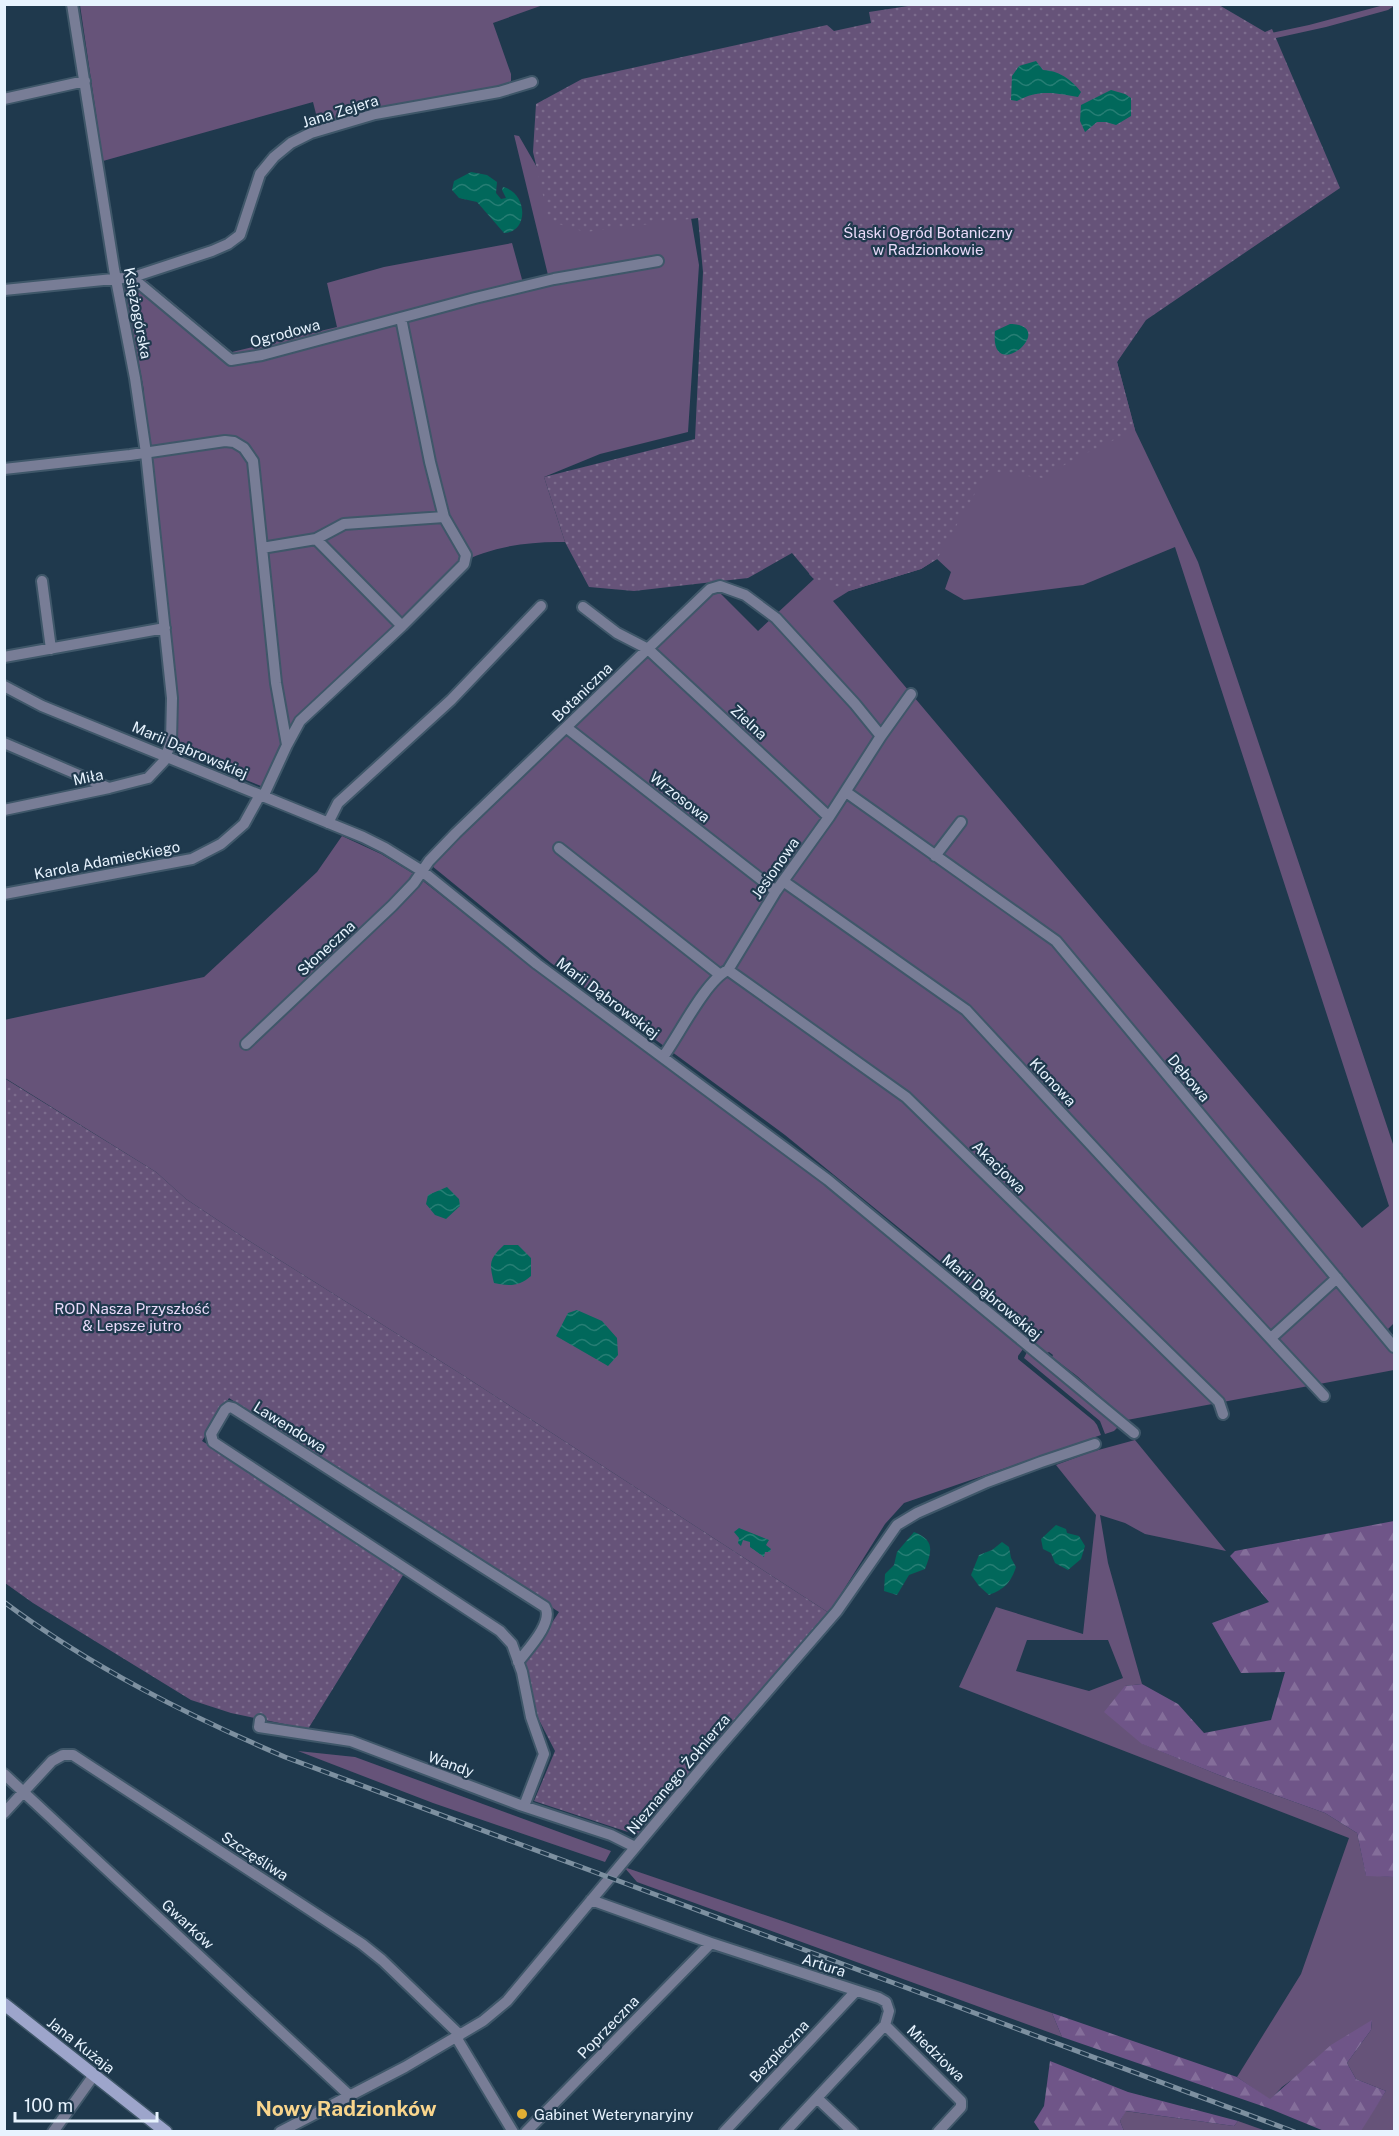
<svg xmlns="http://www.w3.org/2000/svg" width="1399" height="2136" font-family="'Public Sans',sans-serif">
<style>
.green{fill:#665379;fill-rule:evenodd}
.forest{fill:url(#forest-firs)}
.garden{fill:url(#garden-dots)}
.water{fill:url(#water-waves)}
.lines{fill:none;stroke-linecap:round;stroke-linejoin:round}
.street-casing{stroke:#3f5769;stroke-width:14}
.secondary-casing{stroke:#3f5769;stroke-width:15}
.street{stroke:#787d96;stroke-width:10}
.secondary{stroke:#9da5cb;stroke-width:12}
.rail-casing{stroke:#7d90a0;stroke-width:5}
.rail{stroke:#1f394d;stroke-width:3;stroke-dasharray:9;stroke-linecap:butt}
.poi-dot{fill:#e2af34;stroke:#1f394d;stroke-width:2}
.labels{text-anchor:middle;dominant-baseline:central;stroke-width:4.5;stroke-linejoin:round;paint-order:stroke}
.street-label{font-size:15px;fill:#e7f3fe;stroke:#1f394d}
.park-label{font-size:15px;fill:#e9daf9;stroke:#1f394d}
.poi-label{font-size:15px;fill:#e7f3fe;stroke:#1f394d;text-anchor:start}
.district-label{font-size:21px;font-weight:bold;fill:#f9d58c;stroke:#1f394d}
</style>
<defs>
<pattern id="forest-firs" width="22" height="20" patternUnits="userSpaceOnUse" patternTransform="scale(1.5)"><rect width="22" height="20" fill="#6f5588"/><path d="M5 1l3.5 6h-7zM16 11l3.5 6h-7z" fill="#846e9a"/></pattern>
<pattern id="garden-dots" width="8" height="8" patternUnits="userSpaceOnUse" patternTransform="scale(1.5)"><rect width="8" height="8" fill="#665379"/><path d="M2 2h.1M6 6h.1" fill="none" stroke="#7c6c8d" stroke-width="1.8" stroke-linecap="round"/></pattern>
<pattern id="water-waves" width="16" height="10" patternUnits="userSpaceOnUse" patternTransform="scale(1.5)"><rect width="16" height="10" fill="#01685b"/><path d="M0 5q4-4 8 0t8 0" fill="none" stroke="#267e74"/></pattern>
</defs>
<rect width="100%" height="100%" fill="#1f394d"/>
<path class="green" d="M 80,5 L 543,5 L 493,23 L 511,74 L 511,81 L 508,84 L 383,108 L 319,126 L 313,102 L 103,161 Z
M 1384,5 L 1394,6 L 1388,10 L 1326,27 L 1276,38 L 1227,65 L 1147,313 L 1117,362 L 1135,430 L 1198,562 L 1394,1147 L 1394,1323 L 1388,1329 L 1394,1337 L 1394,1370 L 1127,1420 L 1077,1376 L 1052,1357 L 1053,1355 L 1049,1352 L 1047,1353 L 1034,1342 L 1035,1340 L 1029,1334 L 785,1135 L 551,963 L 432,866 L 432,863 L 714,593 L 720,593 L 758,631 L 814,579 L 809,574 L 1214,45 L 1309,25 ZM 1175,547 L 1389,1206 L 1362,1228 L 833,601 L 849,591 L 921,569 L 937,559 L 951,572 L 945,589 L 964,600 L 1083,585 Z
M 514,135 L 519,136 L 538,169 L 691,218 L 699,265 L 688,432 L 600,454 L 544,477 L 565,542 C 528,541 490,547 458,564 L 304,712 L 287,731 L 261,786 L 182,754 L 175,743 L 141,392 L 144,391 L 125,288 L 126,284 L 142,277 L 232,352 L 337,327 L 327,283 L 384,267 L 512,243 L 523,283 L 548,275 Z
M 342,836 L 381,854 L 414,874 L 540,973 L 809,1172 L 1023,1349 L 1018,1356 L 1018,1359 L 1094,1421 L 1097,1425 L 1101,1435 L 904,1503 L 885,1524 L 829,1613 L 461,1374 L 243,1237 L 186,1199 L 156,1172 L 5,1078 L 4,1020 L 204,977 L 317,872 Z
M 1027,1352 L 1105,1416 L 1118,1427 L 1114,1431 L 1105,1434 L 1100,1421 L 1024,1358 Z
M 1135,1440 L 1226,1551 L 1145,1534 L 1125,1523 L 1100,1515 L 1108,1563 L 1142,1684 L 1125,1686 L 1143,1744 L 1219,1775 L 1325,1813 L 1357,1833 L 1366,1875 L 1394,1877 L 1394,2131 L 1359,2131 L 1386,2091 L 1356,2079 L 1347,2063 L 1371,2030 L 1372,2021 L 1282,2087 L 1270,2100 L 1237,2077 L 1301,1974 L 1349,1838 L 959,1687 L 996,1607 L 1083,1634 L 1096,1515 L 1056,1465 L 1091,1452 ZM 1027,1640 L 1108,1640 L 1123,1678 L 1089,1691 L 1016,1671 Z
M 298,1751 L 355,1757 L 611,1851 L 605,1862 L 433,1803 Z
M 624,1867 L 1052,2013 L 1062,2037 L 637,1882 Z
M 1125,2111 L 1234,2126 L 1238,2121 L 1266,2131 L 1124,2131 L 1120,2121 Z"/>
<path class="forest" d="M 1394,1521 L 1394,1877 L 1366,1876 L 1357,1833 L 1325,1813 L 1219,1775 L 1142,1744 L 1104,1712 L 1125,1686 L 1142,1684 L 1178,1704 L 1204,1733 L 1271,1720 L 1285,1672 L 1241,1673 L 1212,1623 L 1269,1602 L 1230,1556 L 1235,1551 Z
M 1052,2013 L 1237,2077 L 1270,2099 L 1331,2045 L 1372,2020 L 1371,2030 L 1347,2063 L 1356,2079 L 1386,2091 L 1361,2131 L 1324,2131 L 1268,2108 L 1062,2037 Z
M 1050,2061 L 1128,2092 L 1238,2121 L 1234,2126 L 1126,2111 L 1120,2121 L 1124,2131 L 1040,2131 L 1034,2122 L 1044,2106 Z"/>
<path class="garden" d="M 921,4 L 1219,5 L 1265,32 L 1272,29 L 1340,188 L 1146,320 L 1117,362 L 1135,430 L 1076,458 L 1043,478 L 988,471 L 937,559 L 921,569 L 849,591 L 813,578 L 792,553 L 748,578 L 634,591 L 589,587 L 565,542 L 544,477 L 695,439 L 703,272 L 698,218 L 585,232 L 549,221 L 533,152 L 536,104 L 582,79 L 827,25 L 834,31 L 871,23 L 869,12 Z
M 4,1078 L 156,1172 L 186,1199 L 243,1237 L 461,1374 L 829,1613 L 637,1835 L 534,1801 L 555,1751 L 537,1716 L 523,1667 L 559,1612 L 229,1398 L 202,1441 L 405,1572 L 308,1729 L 231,1713 L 191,1700 L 33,1603 L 5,1583 Z"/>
<path class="water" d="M 1036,61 L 1043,70 C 1058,70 1072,80 1081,92 L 1078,97 C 1054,93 1039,89 1017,101 L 1011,100 L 1012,76 L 1019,66 Z
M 1111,90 L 1125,94 L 1131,98 L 1131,116 L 1116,125 L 1106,122 L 1097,122 L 1085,132 L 1080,121 L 1081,105 Z
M 471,172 L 487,175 L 497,182 L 496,193 L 501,199 L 506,198 L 502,190 L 503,187 C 527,192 530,232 504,233 L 477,202 L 459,198 L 452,190 L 454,181 Z
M 1010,324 C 1061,325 989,388 995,331 Z
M 447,1187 L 459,1199 L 460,1206 L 446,1219 L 435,1215 L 426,1204 L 428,1195 Z
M 504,1245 L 518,1245 L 531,1258 L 531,1276 C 519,1287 508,1286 494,1283 C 489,1263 489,1259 504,1245 Z
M 577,1310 L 602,1321 L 617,1338 L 618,1355 L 608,1366 L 556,1336 L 568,1313 Z
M 1056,1525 L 1066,1529 L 1067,1533 L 1079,1536 L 1085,1546 L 1081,1559 L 1068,1570 L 1055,1563 L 1051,1553 L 1043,1549 L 1041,1539 Z
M 739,1528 L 769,1540 L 766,1545 L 771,1549 L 770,1552 L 765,1552 L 764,1557 L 750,1547 L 750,1542 L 743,1540 L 741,1546 L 738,1543 L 739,1538 L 734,1532 Z
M 914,1532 C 935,1540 932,1551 925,1569 L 909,1575 L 897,1595 L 884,1591 L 885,1574 L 894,1565 L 897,1552 Z
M 1002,1542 L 1009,1547 L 1011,1558 L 1016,1567 C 1011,1582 1005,1589 989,1595 L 979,1586 L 971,1575 L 979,1555 L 992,1550 Z"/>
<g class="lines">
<g class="street-casing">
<path id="street" d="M 4,99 L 85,81
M 133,277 L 135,280 L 231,360 L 262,355 L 475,298 L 554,279 L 658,261
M 4,290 L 133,277 L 212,251 L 228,244 L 240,235 L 260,174 L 274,157 L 291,143 L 311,133 L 375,114 L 499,92 L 532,82
M 4,469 L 130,455 L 225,441 L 234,442 L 244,448 L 253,461 L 262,548 L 316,539 L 344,524 L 444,517
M 316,539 L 402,626 L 464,564 L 466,555 L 444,517 L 430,462 L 401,318
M 262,548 L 276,683 L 287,745
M 42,581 L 51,649
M 583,607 L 617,633 L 648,649 L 829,817
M 4,657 L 165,628
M 4,686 L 42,706 L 363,837 L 385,848 L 422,871 L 537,964 L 828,1180 L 1134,1433
M 567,728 L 776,891
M 4,743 L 109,788
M 846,792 L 1056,941 L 1394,1347
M 263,797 L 287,745 L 300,721 L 402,626
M 4,810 L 109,788 L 148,778 L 164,761 L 171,742 L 172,698 L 146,453 L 135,378 L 114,269 L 72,4
M 328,823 L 338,803 L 451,700 L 541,606
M 559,848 L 719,974
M 935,856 L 961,822
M 783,881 L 966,1010 L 1324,1396
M 4,894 L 192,859 L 221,844 L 244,824 L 260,795
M 728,970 L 906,1097 L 1219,1402 L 1223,1414
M 246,1044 L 392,906 L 414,883 L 429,861 L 456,833 L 710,589 L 720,586 L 745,595 L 776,618 L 855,704 L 881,736
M 663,1057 C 679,1035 706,980 728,970 L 776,891 L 829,817 L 881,736 L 911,694
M 1271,1338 L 1337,1278
M 518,1662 C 528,1649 554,1622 545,1607 L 233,1408 L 229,1407 L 225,1410 L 211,1434 L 213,1442 L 500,1631 L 512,1644 L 522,1672 L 531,1717 L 544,1754 L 524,1806
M 260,1720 L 259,1727 L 351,1741 L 520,1805 L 611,1835 L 635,1847
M 4,1774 L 350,2096
M 4,1813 L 52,1761 L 63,1755 L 73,1755 L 362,1944 L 382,1960 L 460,2035
M 591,1900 L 711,1943 L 879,1998 L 886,2002 L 889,2011 L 885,2025 L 785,2132
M 885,2025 L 961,2101 L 961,2107 L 938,2132
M 456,2037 L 513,2132
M 817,2098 L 853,2132
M 53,2132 L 94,2075
M 280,2132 L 405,2067 L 483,2021 L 507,2001 L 715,1752 L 837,1611 L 897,1525 L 917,1513 L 987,1482 L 1041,1462 L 1095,1444
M 526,2132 L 711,1943
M 724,2132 L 856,1991"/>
</g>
<g class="secondary-casing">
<path id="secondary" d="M 4,2004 L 166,2132"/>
</g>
<use href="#street" class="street"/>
<use href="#secondary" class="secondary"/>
<g class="rail-casing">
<path id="rail" d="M 4,1602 C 91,1667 187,1715 285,1757 L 1295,2132"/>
</g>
<use href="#rail" class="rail"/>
</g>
<circle class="poi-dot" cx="522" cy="2114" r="6"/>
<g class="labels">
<g class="street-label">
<text transform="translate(340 111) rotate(-17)">Jana Zejera</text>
<text transform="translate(138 313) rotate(79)">Księżogórska</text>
<text transform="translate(285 333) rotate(-15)">Ogrodowa</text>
<text transform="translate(582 692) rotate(-44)">Botaniczna</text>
<text transform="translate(749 722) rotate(43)">Zielna</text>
<text transform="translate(190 750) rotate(23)">Marii Dąbrowskiej</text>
<text transform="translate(88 777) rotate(-12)">Miła</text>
<text transform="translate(680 797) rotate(38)">Wrzosowa</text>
<text transform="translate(107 860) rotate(-11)">Karola Adamieckiego</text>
<text transform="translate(775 868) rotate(-55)">Jesionowa</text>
<text transform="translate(326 948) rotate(-43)">Słoneczna</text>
<text transform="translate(608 998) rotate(37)">Marii Dąbrowskiej</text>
<text transform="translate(1189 1078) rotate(50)">Dębowa</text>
<text transform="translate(1053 1082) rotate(47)">Klonowa</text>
<text transform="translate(999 1167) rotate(44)">Akacjowa</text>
<text transform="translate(992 1297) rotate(40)">Marii Dąbrowskiej</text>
<text transform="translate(290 1427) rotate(32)">Lawendowa</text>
<text transform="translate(451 1764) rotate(20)">Wandy</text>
<text transform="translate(678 1774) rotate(-50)">Nieznanego Żołnierza</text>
<text transform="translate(255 1856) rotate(33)">Szczęśliwa</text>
<text transform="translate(188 1924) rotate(43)">Gwarków</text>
<text transform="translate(824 1965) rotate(18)">Artura</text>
<text transform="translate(608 2027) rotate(-46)">Poprzeczna</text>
<text transform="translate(81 2045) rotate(38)">Jana Kużaja</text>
<text transform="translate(779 2051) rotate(-47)">Bezpieczna</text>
<text transform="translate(936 2053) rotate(44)">Miedziowa</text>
</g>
<g class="park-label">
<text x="928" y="232">Śląski Ogród Botaniczny<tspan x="928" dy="17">w Radzionkowie</tspan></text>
<text x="132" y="1308">ROD Nasza Przyszłość<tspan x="132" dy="17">&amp; Lepsze jutro</tspan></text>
</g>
<g class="poi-label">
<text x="534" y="2114">Gabinet Weterynaryjny</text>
</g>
<g class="district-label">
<text x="346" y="2108">Nowy Radzionków</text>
</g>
</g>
<rect width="1399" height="2136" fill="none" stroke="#e7f3fe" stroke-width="12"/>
<path d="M15 2112v9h142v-9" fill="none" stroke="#e7f3fe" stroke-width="3"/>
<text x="24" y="2112" font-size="18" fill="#e7f3fe" stroke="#1f394d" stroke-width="4.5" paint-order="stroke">100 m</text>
</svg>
